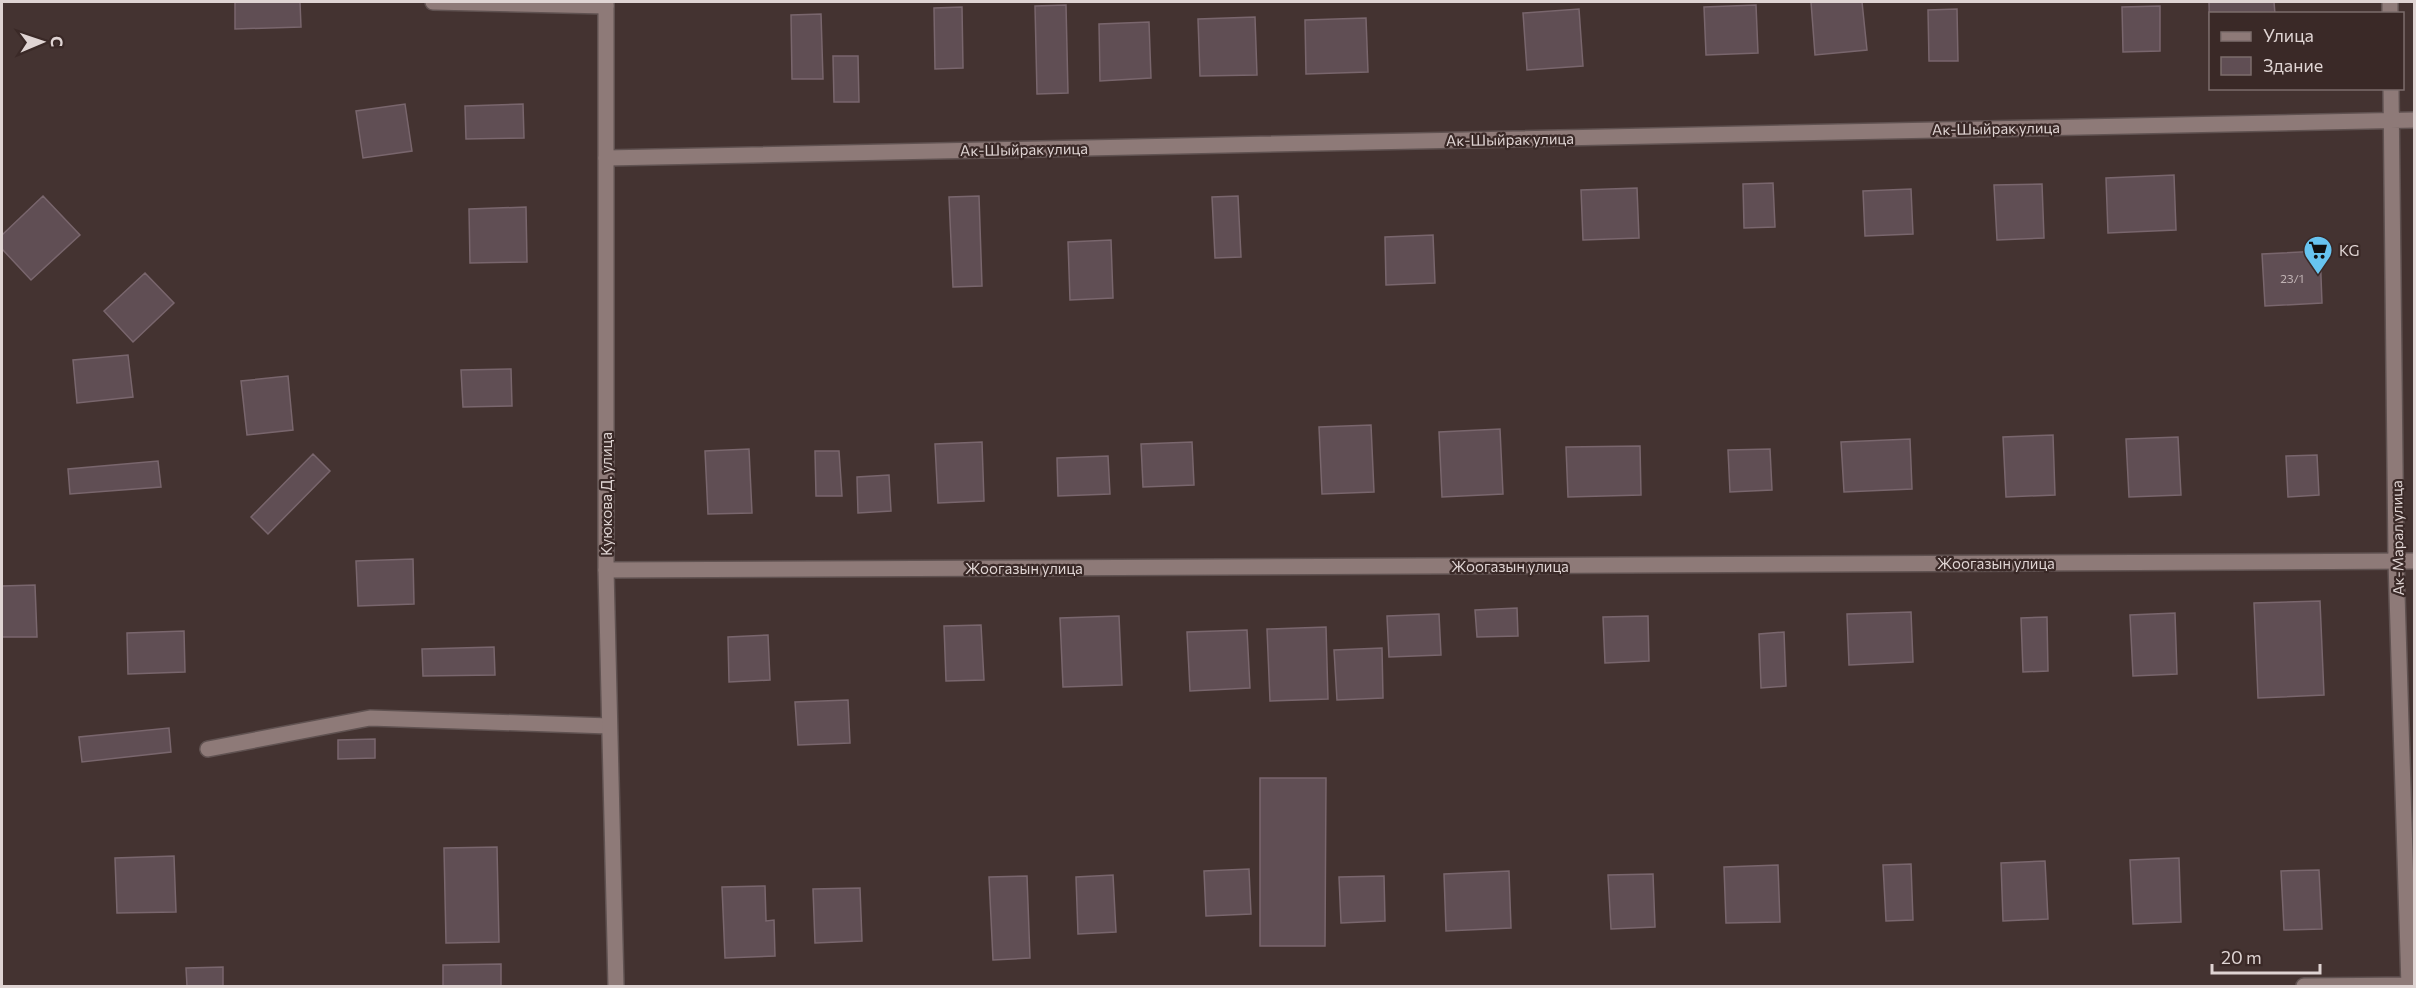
<svg xmlns="http://www.w3.org/2000/svg" width="2416" height="988" font-family="Commissioner,sans-serif">
<style>
.building{fill:#604e54;stroke:#79666d;stroke-width:1.5}
.lines{fill:none;stroke-linecap:round;stroke-linejoin:round}
.street-casing{stroke:#605251;stroke-width:18}
.secondary-casing{stroke:#605251;stroke-width:18}
.street{stroke:#8e7a78;stroke-width:15}
.secondary{stroke:#8e7a78;stroke-width:15}
.labels{text-anchor:middle;dominant-baseline:central;stroke-width:4.5;stroke-linejoin:round;paint-order:stroke}
.number-label{font-size:12px;fill:#bfb2b3}
.street-label{font-size:15px;fill:#dfd4d3;stroke:#3a2927}
.poi-label{font-size:15px;fill:#dfd4d3;stroke:#3a2927;text-anchor:start}
</style>
<rect width="100%" height="100%" fill="#443331"/>
<path class="building" d="M 235,2 L 300,2 L 301,27 L 235,29 Z
M 1811,2 L 1862,2 L 1867,50 L 1815,55 Z
M 2209,2 L 2274,2 L 2275,14 L 2210,14 L 2210,57 Z
M 1066,5 L 1068,93 L 1037,94 L 1035,6 Z
M 1756,5 L 1758,53 L 1706,55 L 1704,7 Z
M 2160,6 L 2160,51 L 2123,52 L 2122,7 Z
M 962,7 L 963,68 L 935,69 L 934,8 Z
M 1579,9 L 1583,66 L 1527,70 L 1523,13 Z
M 1957,9 L 1958,61 L 1929,61 L 1928,10 Z
M 821,14 L 823,79 L 792,79 L 791,15 Z
M 1255,17 L 1257,75 L 1200,76 L 1198,19 Z
M 1366,18 L 1368,72 L 1306,74 L 1305,20 Z
M 1149,22 L 1151,78 L 1100,81 L 1099,24 Z
M 833,56 L 858,56 L 859,102 L 834,102 Z
M 405,104 L 412,151 L 363,158 L 356,111 Z
M 523,104 L 524,138 L 466,139 L 465,106 Z
M 2174,175 L 2176,230 L 2108,233 L 2106,178 Z
M 1773,183 L 1775,227 L 1744,228 L 1743,184 Z
M 2042,184 L 2044,238 L 1997,240 L 1994,185 Z
M 1637,188 L 1639,238 L 1583,240 L 1581,190 Z
M 1911,189 L 1913,234 L 1865,236 L 1863,191 Z
M 43,196 L 80,235 L 31,280 L 2,249 L 2,235 Z
M 979,196 L 982,286 L 953,287 L 949,197 Z
M 1238,196 L 1241,257 L 1215,258 L 1212,197 Z
M 526,207 L 527,262 L 470,263 L 469,209 Z
M 1433,235 L 1435,283 L 1386,285 L 1385,237 Z
M 1111,240 L 1113,298 L 1070,300 L 1068,242 Z
M 2320,251 L 2322,303 L 2265,306 L 2262,254 Z
M 145,273 L 174,303 L 133,342 L 104,311 Z
M 128,355 L 133,397 L 77,403 L 73,360 Z
M 511,369 L 512,406 L 463,407 L 461,370 Z
M 288,376 L 293,430 L 247,435 L 241,381 Z
M 1371,425 L 1374,492 L 1322,494 L 1319,427 Z
M 1500,429 L 1503,494 L 1442,497 L 1439,432 Z
M 2053,435 L 2055,495 L 2006,497 L 2003,437 Z
M 2178,437 L 2181,495 L 2129,497 L 2126,439 Z
M 1910,439 L 1912,489 L 1844,492 L 1841,442 Z
M 982,442 L 984,501 L 938,503 L 935,444 Z
M 1192,442 L 1194,485 L 1143,487 L 1141,444 Z
M 1640,446 L 1641,495 L 1568,497 L 1566,447 Z
M 749,449 L 752,513 L 708,514 L 705,451 Z
M 1770,449 L 1772,490 L 1730,492 L 1728,450 Z
M 815,451 L 839,451 L 842,496 L 816,496 Z
M 313,454 L 330,471 L 268,534 L 251,517 Z
M 2317,455 L 2319,495 L 2288,497 L 2286,456 Z
M 1108,456 L 1110,494 L 1058,496 L 1057,458 Z
M 158,461 L 161,487 L 70,494 L 68,469 Z
M 889,475 L 891,511 L 858,513 L 857,477 Z
M 413,559 L 414,604 L 358,606 L 356,561 Z
M 35,585 L 37,637 L 2,637 L 2,586 Z
M 2320,601 L 2324,695 L 2258,698 L 2254,603 Z
M 1517,608 L 1518,636 L 1477,637 L 1475,610 Z
M 1911,612 L 1913,662 L 1849,665 L 1847,614 Z
M 2175,613 L 2177,674 L 2133,676 L 2130,615 Z
M 1439,614 L 1441,655 L 1389,657 L 1387,616 Z
M 1119,616 L 1122,685 L 1063,687 L 1060,618 Z
M 1648,616 L 1649,661 L 1605,663 L 1603,617 Z
M 2047,617 L 2048,671 L 2023,672 L 2021,618 Z
M 981,625 L 984,680 L 946,681 L 944,626 Z
M 1326,627 L 1328,699 L 1270,701 L 1267,629 Z
M 1247,630 L 1250,688 L 1190,691 L 1187,632 Z
M 184,631 L 185,672 L 128,674 L 127,633 Z
M 1784,632 L 1786,686 L 1761,688 L 1759,634 Z
M 768,635 L 770,680 L 729,682 L 728,637 Z
M 494,647 L 495,675 L 423,676 L 422,649 Z
M 1382,648 L 1383,698 L 1337,700 L 1334,650 Z
M 848,700 L 850,743 L 798,745 L 795,702 Z
M 169,728 L 171,752 L 82,762 L 79,737 Z
M 375,739 L 375,758 L 338,759 L 338,740 Z
M 1260,778 L 1326,778 L 1325,946 L 1260,946 Z
M 497,847 L 499,942 L 446,943 L 444,848 Z
M 174,856 L 176,912 L 117,913 L 115,858 Z
M 2179,858 L 2181,922 L 2133,924 L 2130,860 Z
M 2045,861 L 2048,919 L 2003,921 L 2001,863 Z
M 1911,864 L 1913,920 L 1886,921 L 1883,865 Z
M 1778,865 L 1780,922 L 1726,923 L 1724,867 Z
M 1249,869 L 1251,914 L 1206,916 L 1204,871 Z
M 2319,870 L 2322,929 L 2284,930 L 2281,871 Z
M 1509,871 L 1511,928 L 1446,931 L 1444,874 Z
M 1653,874 L 1655,927 L 1611,929 L 1608,875 Z
M 1113,875 L 1116,932 L 1078,934 L 1076,877 Z
M 1027,876 L 1030,958 L 993,960 L 989,877 Z
M 1384,876 L 1385,921 L 1341,923 L 1339,877 Z
M 765,886 L 766,921 L 774,920 L 775,956 L 725,958 L 722,887 Z
M 860,888 L 862,941 L 815,943 L 813,889 Z
M 501,964 L 501,986 L 443,986 L 443,965 Z
M 223,967 L 223,986 L 187,986 L 186,968 Z"/>
<g class="lines">
<g class="street-casing">
<path id="street" d="M 433,2 L 606,6
M 2390,2 L 2390,14
M 2391,88 L 2396,561 L 2409,986
M 606,158 L 2414,120
M 606,570 L 2414,561
M 208,749 L 370,718 L 609,726
M 2304,986 L 2414,985"/>
</g>
<g class="secondary-casing">
<path id="secondary" d="M 606,2 L 606,570 L 616,986"/>
</g>
<use href="#street" class="street"/>
<use href="#secondary" class="secondary"/>
</g>
<defs>
<g id="supermarket-pin" transform="scale(1.5)"><path d="M0 17L-7.5 6A9.5 9.5 0 1 1 7.5 6Z" fill="#67c4f0" stroke="#3a2927"/><path d="M-6-5.5h2.5l.6 2H6L4.5 2H-2.5L-4.4-4H-6ZM-1.5 3.2a1.3 1.3 0 1 0 .1 0ZM3 3.2a1.3 1.3 0 1 0 .1 0Z" fill="#111"/></g>
</defs>
<g fill-rule="evenodd">
<use href="#supermarket-pin" x="2318" y="250"/>
</g>
<g class="labels">
<g class="number-label">
<text x="2292" y="278">23/1</text>
</g>
<g class="street-label">
<text transform="translate(1996 128) rotate(-1)">Ак-Шыйрак улица</text>
<text transform="translate(1510 139) rotate(-1)">Ак-Шыйрак улица</text>
<text transform="translate(1024 149) rotate(-1)">Ак-Шыйрак улица</text>
<text transform="translate(606 494) rotate(-90)">Куюкова Д. улица</text>
<text transform="translate(2397 538) rotate(-91)">Ак-Марал улица</text>
<text x="1996" y="563">Жоогазын улица</text>
<text x="1510" y="566">Жоогазын улица</text>
<text x="1024" y="568">Жоогазын улица</text>
</g>
<g class="poi-label">
<text x="2339" y="250">KG</text>
</g>
</g>
<rect width="2416" height="988" fill="none" stroke="#dfd4d3" stroke-width="6"/>
<rect x="2209" y="12" width="195" height="78" fill="#3a2927" stroke="#7c6d6c" stroke-width="1.5"/>
<rect x="2221" y="32" width="30" height="9" fill="#8e7a78" stroke="#7c6d6c" stroke-width="1.5"/>
<text x="2263" y="42" font-size="18" fill="#dfd4d3">Улица</text>
<rect x="2221" y="57" width="30" height="18" fill="#604e54" stroke="#7c6d6c" stroke-width="1.5"/>
<text x="2263" y="72" font-size="18" fill="#dfd4d3">Здание</text>
<g transform="translate(42 42) rotate(88)" stroke="#3a2927" stroke-width="4.5" paint-order="stroke">
<path d="M0-4.5L10 22L0 15L-10 22Z" fill="#dfd4d3"/>
<text y="-9" font-size="16" font-weight="bold" text-anchor="middle" fill="#dfd4d3">С</text>
</g>
<path d="M2212 964v9h108v-9" fill="none" stroke="#dfd4d3" stroke-width="3"/>
<text x="2221" y="964" font-size="18" fill="#dfd4d3" stroke="#3a2927" stroke-width="4.5" paint-order="stroke">20 m</text>
</svg>
